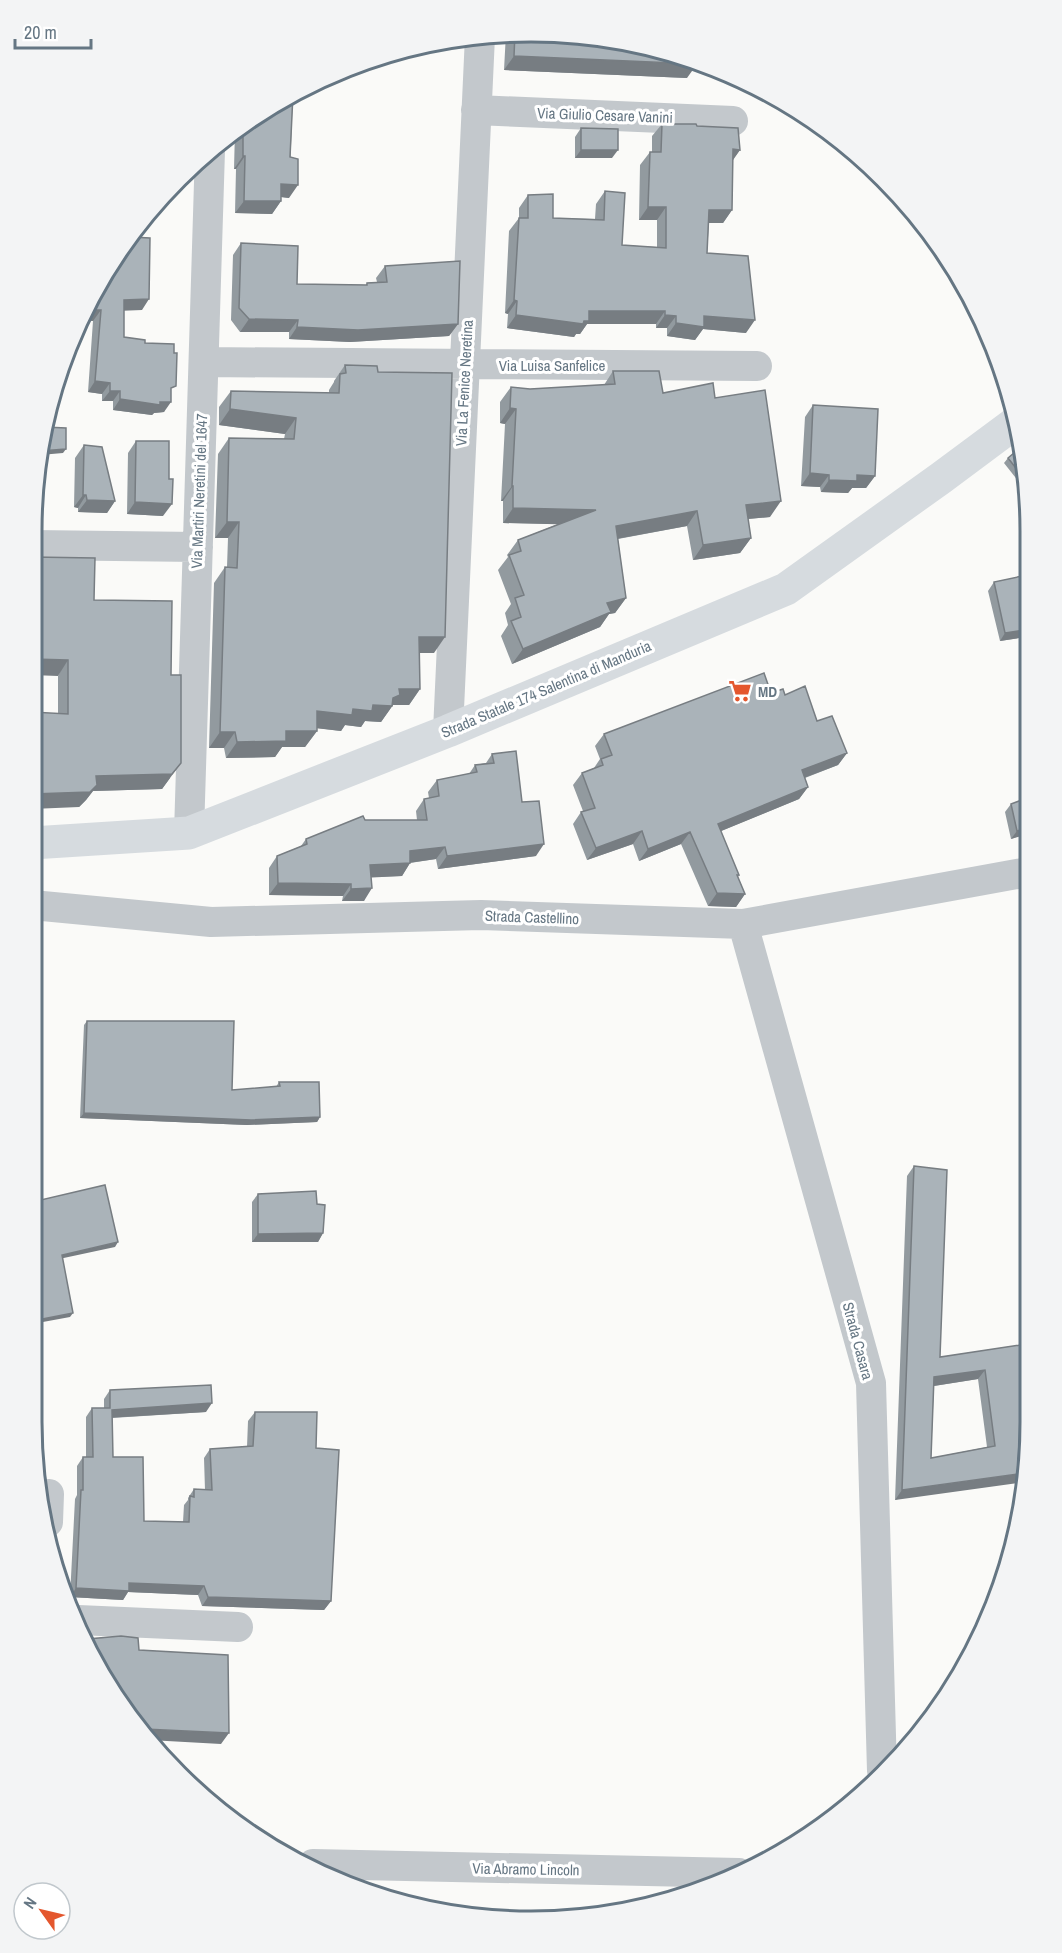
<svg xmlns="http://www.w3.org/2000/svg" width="1062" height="1953" font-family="'Archivo Narrow',sans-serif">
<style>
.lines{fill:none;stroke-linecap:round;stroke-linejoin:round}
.street{stroke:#c3c8cc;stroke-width:30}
.primary{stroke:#d6dbdf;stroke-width:33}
.wall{fill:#929a9f;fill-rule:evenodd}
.shaded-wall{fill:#777d82}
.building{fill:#aab3b9;stroke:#777d82;stroke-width:1.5;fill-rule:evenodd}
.labels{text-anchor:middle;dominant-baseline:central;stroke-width:6;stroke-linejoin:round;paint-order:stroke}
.street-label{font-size:15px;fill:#657683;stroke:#fff}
.poi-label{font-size:15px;font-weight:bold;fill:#657683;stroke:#fff;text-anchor:start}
.rim{fill:none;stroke:#657683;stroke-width:3}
</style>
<rect width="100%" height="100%" fill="#fafaf8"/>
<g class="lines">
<path class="street" d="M 476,110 L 733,121
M 204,362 L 757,366
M 32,545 L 198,547
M 448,731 L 480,36
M 189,833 L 210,150
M 32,905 L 211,922 L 481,915 L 743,924 L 1028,872
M 743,924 L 871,1383 L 882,1771
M 48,1522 L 49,1494
M 78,1620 L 238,1627
M 313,1864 L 739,1873"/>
<path class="primary" d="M 32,843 L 189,833 L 448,731 L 786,589 L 941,478 L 1015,423"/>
</g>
<path class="wall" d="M 506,33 L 596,36 L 687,78 L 504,70 Z
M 293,94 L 289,198 L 281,197 L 281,201 L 272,214 L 235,213 L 236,169 L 234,169 L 235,130 Z
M 662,124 L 697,126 L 740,150 L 732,160 L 732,210 L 723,223 L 709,223 L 707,253 L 746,333 L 703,329 L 695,340 L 667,336 L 667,328 L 656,328 L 656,324 L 587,324 L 580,334 L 576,334 L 574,337 L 507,328 L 508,314 L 505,313 L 509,231 L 519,218 L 519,208 L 528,195 L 553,218 L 595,219 L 596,204 L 605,191 L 622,245 L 657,247 L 657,220 L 639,220 L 640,165 L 650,152 L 652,152 L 652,136 Z
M 581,128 L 612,158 L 575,158 L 575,137 Z
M 241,243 L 297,284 L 366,285 L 367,283 L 377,282 L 376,278 L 385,266 L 458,324 L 449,336 L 350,342 L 289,339 L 289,332 L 240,332 L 231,320 L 233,255 Z
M 98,282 L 142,310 L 124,310 L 124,337 L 145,343 L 171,393 L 164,412 L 154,413 L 152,415 L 113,410 L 113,401 L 102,401 L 102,394 L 88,392 L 93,321 L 82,320 Z
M 345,365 L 434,653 L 419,653 L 420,689 L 409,705 L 393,705 L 381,722 L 365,721 L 361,727 L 345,725 L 341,731 L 317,728 L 317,731 L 305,747 L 282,747 L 275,757 L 226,758 L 224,748 L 209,748 L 214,583 L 225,567 L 227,567 L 228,538 L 215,538 L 218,454 L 229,438 L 284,439 L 285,434 L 219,425 L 219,407 L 231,391 L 329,393 L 329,390 L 334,382 L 334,381 Z
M 613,371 L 663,393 L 715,398 L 770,517 L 748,519 L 751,538 L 740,553 L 693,560 L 687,526 L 618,539 L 626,598 L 615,613 L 609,614 L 600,627 L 512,664 L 501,636 L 508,625 L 505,613 L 511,604 L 498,570 L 508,557 L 507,555 L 518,540 L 558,524 L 503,523 L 503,501 L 501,501 L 505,424 L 500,423 L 500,402 L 511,387 L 530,389 L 604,385 Z
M 813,405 L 875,476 L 866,488 L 852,488 L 848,493 L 821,492 L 820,487 L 801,486 L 805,417 Z
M 136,441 L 163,516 L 127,514 L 128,453 Z
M 84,445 L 115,501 L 107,513 L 78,512 L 78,508 L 74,507 L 75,458 Z
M 1008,458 L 1026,466 L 1026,491 L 1004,463 Z
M 1027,575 L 1027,638 L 1020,641 L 1019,638 L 1000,641 L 988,591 L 994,582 Z
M 94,600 L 170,778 L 162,789 L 93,791 L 86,800 L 79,807 L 58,714 L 58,676 Z
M 771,693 L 785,695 L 817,721 L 847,753 L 838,765 L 805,778 L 808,787 L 799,799 L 721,831 L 739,875 L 738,877 L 745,894 L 736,907 L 708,906 L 681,844 L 639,861 L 633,844 L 587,860 L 573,824 L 581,812 L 583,811 L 573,785 L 582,773 L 594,768 L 600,759 L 595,746 L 604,734 Z
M 492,754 L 522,802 L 536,856 L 438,869 L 436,859 L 410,863 L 402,876 L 371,877 L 364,901 L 342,901 L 343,896 L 269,895 L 269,868 L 277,856 L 301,846 L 306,839 L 365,820 L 417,820 L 416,811 L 424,799 L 429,798 L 428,792 L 437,780 L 469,774 L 475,765 L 486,763 Z
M 1011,804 L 1027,834 L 1011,839 L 1005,812 Z
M 87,1021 L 232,1090 L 276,1087 L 279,1082 L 320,1117 L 317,1122 L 247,1125 L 80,1118 L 84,1025 Z
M 914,1166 L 940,1357 L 1027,1344 L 1029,1454 L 895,1500 L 907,1176 ZM 978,1379 L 987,1447 L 931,1458 L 934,1386 Z
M 258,1194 L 317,1204 L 323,1233 L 318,1242 L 252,1242 L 252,1202 Z
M 110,1390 L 206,1412 L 112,1418 L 113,1457 L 144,1521 L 183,1522 L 184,1505 L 188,1500 L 188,1498 L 194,1489 L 205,1490 L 204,1458 L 210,1449 L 247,1447 L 248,1421 L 255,1412 L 316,1448 L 331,1601 L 324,1610 L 202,1606 L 198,1595 L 128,1592 L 123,1600 L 70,1597 L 75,1499 L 77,1495 L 77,1466 L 83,1457 L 86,1457 L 86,1417 L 92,1408 L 104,1408 L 104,1399 Z"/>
<path class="shaded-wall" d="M 514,56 L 697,64 L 687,78 L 504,70 Z
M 733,149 L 740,150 L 731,163 Z
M 581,150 L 618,150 L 612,158 L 575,158 Z
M 243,156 L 245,156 L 236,169 L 234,169 Z
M 281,184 L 298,185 L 289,198 L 273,196 Z
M 168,199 L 160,210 L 149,210 L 158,200 Z
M 244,201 L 281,201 L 272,214 L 235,213 Z
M 648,207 L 666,207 L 657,220 L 639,220 Z
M 709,210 L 732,210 L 723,223 L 700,223 Z
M 149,299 L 142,310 L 117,311 L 124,300 Z
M 514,300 L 517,301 L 508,314 L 505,313 Z
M 87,310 L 101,310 L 93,321 L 82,320 Z
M 589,311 L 665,311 L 656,324 L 587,324 L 580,334 L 576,334 L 574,337 L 507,328 L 516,315 Z
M 665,315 L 676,316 L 667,328 L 656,328 Z
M 704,316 L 755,320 L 746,333 L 703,329 L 695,340 L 667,336 L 676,323 Z
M 249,319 L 298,320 L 289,332 L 240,332 Z
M 458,324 L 449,336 L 350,342 L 289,339 L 297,327 Z
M 95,381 L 110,383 L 102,394 L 88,392 Z
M 110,391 L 120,391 L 113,401 L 102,401 Z
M 120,399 L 160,402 L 171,402 L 164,412 L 154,413 L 152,415 L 113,410 Z
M 510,408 L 516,409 L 505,424 L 500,423 Z
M 230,409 L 296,418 L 285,434 L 219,425 Z
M 66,449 L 63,453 L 40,455 L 40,451 Z
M 810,473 L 829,475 L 820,487 L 801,486 Z
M 857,475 L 875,476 L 866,488 L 852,488 L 848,493 L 821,492 L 829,480 Z
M 512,486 L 513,486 L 503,501 L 501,501 Z
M 83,495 L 86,495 L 78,508 L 74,507 Z
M 87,500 L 115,501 L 107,513 L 78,512 Z
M 781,501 L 770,517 L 736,520 L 746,505 Z
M 135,502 L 172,504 L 163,516 L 127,514 Z
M 513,508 L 596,510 L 586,525 L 503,523 Z
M 697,511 L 687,526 L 605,541 L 616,526 Z
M 227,522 L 239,522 L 228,538 L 215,538 Z
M 751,538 L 740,553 L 693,560 L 703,545 Z
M 626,598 L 615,613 L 609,614 L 600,627 L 512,664 L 523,649 L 607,603 Z
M 1025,630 L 1019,638 L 1000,641 L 1005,633 Z
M 1026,632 L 1027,632 L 1027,638 L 1020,641 Z
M 419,637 L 445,637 L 434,653 L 408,653 Z
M 32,659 L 68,660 L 58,676 L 32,675 Z
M 399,689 L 420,689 L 409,705 L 393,705 L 381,722 L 365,721 L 361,727 L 345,725 L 341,731 L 306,727 L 317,711 L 373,705 Z
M 286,731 L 317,731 L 305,747 L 282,747 L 275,757 L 226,758 L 237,742 Z
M 220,732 L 235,732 L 224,748 L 209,748 Z
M 847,753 L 838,765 L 793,782 L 802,770 Z
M 181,763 L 162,789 L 93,791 L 86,800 L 79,807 L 32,809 L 32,794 L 96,776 Z
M 808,787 L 799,799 L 709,836 L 718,824 Z
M 1027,828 L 1027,834 L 1011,839 L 1017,831 Z
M 642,831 L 633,844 L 587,860 L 596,848 Z
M 690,832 L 681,844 L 639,861 L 648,849 Z
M 544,844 L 536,856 L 438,869 L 447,856 Z
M 445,847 L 436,859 L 401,864 L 410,851 Z
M 410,863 L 402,876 L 362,878 L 370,865 Z
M 278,883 L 351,884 L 343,896 L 269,895 Z
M 372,888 L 364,901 L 342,901 L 351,889 Z
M 717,893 L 745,894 L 736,907 L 708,906 Z
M 84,1113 L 320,1117 L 317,1122 L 247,1125 L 80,1118 Z
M 323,1233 L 318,1242 L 252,1242 L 258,1234 Z
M 118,1242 L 115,1247 L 59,1259 L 62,1255 Z
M 73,1313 L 70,1317 L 32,1324 L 32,1321 Z
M 985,1370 L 978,1379 L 927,1387 L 934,1377 Z
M 212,1403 L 206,1412 L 106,1418 L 112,1410 Z
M 1026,1473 L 1025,1482 L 895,1500 L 902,1490 Z
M 129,1583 L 204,1586 L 198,1595 L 128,1592 L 123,1600 L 70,1597 L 76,1588 Z
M 208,1597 L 331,1601 L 324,1610 L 202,1606 Z
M 145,1729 L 229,1733 L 221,1744 L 149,1740 L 142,1733 Z"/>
<path class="building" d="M 515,33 L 596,36 L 691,58 L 697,60 L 697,64 L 514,56 Z
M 293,94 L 290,157 L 298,159 L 298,185 L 281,184 L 281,201 L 244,201 L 245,156 L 243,156 L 243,125 Z
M 662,124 L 696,124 L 697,126 L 738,128 L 740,150 L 733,149 L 732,210 L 709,210 L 707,253 L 748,256 L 755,320 L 704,316 L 704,327 L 676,323 L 676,316 L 665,315 L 665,311 L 589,311 L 589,321 L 584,321 L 583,324 L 516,315 L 517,301 L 514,300 L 519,218 L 528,218 L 528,195 L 553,194 L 553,218 L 604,220 L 605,191 L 625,193 L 622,245 L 666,248 L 666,207 L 648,207 L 650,152 L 661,152 Z
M 581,128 L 618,129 L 618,150 L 581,150 Z
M 168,190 L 168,199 L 158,200 Z
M 130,237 L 150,238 L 149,299 L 124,300 L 124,337 L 145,340 L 145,343 L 174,344 L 174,353 L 177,353 L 176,386 L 171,388 L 171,402 L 160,402 L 160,405 L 120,399 L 120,391 L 110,391 L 110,383 L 95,381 L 101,310 L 87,310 L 98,282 Z
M 241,243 L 298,246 L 297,284 L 367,285 L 367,283 L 387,282 L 385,266 L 460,261 L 458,324 L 358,330 L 297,327 L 298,320 L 249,319 L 239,308 Z
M 345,365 L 377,366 L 378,372 L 452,373 L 445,637 L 419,637 L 420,689 L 399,689 L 400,695 L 393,698 L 392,706 L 373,705 L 372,711 L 353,709 L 352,715 L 317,711 L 317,731 L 286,731 L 286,741 L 237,742 L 235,732 L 220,732 L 225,567 L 237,568 L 239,522 L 227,522 L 229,438 L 294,439 L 296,418 L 230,409 L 231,391 L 339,393 L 340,374 L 346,373 Z
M 613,371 L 659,371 L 663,393 L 713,383 L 715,398 L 765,390 L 781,501 L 746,505 L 751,538 L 703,545 L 697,511 L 616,526 L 626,598 L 607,603 L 611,612 L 523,649 L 511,621 L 521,617 L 515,598 L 524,595 L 509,555 L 521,551 L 518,540 L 596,510 L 513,508 L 513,486 L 512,486 L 516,409 L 510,408 L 511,387 L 530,389 L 615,384 Z
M 813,405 L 878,409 L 875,476 L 857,475 L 857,481 L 829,480 L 829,475 L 810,473 Z
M 44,427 L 66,428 L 66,449 L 40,451 Z
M 136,441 L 169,441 L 169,479 L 173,479 L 172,504 L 135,502 Z
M 84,445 L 102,447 L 115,501 L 87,500 L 86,495 L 83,495 Z
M 1021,447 L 1026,466 L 1026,481 L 1008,458 Z
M 32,557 L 95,558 L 94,600 L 172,601 L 171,675 L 181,675 L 181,763 L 172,774 L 96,776 L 97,785 L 90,792 L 32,794 L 32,712 L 68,714 L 68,660 L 32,659 Z
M 1027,575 L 1027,632 L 1026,632 L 1025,630 L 1005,633 L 994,582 Z
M 764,673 L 771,693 L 783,689 L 785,695 L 805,686 L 817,721 L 832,716 L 847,753 L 802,770 L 808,787 L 718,824 L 739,875 L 737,875 L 745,894 L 717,893 L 690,832 L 648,849 L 642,831 L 596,848 L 581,812 L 595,808 L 582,773 L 603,765 L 601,759 L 612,755 L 604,734 Z
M 516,751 L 522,802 L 539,801 L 544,844 L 447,856 L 445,847 L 410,851 L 410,863 L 370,865 L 372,888 L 351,889 L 351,884 L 278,883 L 277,856 L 307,844 L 306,839 L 363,816 L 365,820 L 427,820 L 424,799 L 439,796 L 437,780 L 477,772 L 475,765 L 494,763 L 492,754 Z
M 1027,798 L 1027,828 L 1017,831 L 1011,804 Z
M 87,1021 L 234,1021 L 232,1090 L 280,1086 L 279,1082 L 319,1082 L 320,1117 L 251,1120 L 84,1113 Z
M 914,1166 L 947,1170 L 940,1357 L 1027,1344 L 1029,1359 L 1029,1454 L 1026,1473 L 902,1490 ZM 985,1370 L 995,1446 L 931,1458 L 934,1377 Z
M 105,1185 L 118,1242 L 62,1255 L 73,1313 L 32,1321 L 32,1202 Z
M 316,1191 L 317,1204 L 325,1205 L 323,1233 L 258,1234 L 258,1194 Z
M 211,1385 L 212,1403 L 112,1410 L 113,1457 L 143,1457 L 144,1521 L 189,1522 L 190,1496 L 194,1497 L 194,1489 L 212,1490 L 210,1449 L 253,1446 L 255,1412 L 317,1412 L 316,1448 L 339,1450 L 331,1601 L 208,1597 L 204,1586 L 129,1583 L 129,1591 L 76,1588 L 81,1490 L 83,1490 L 83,1457 L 93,1457 L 92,1408 L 110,1408 L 110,1390 Z
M 121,1636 L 138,1638 L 139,1650 L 228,1655 L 229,1733 L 145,1729 L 146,1736 L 135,1726 L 88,1639 Z"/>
<defs>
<g id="supermarket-bare" transform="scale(1.8)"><path d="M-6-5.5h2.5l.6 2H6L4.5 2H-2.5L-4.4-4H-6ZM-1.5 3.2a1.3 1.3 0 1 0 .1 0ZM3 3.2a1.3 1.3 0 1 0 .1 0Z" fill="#e4572e" stroke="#fff" stroke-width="2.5" paint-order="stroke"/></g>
</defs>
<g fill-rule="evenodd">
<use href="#supermarket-bare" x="740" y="691"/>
</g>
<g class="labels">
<g class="street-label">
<text transform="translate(605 115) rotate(2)">Via Giulio Cesare Vanini</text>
<text x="552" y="365">Via Luisa Sanfelice</text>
<text transform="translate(464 383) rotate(-87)">Via La Fenice Neretina</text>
<text transform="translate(199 491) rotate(-88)">Via Martiri Neretini del 1647</text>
<text transform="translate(546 689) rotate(-23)">Strada Statale 174 Salentina di Manduria</text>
<text transform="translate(532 917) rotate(2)">Strada Castellino</text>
<text transform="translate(858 1341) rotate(75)">Strada Casara</text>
<text transform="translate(526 1869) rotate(1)">Via Abramo Lincoln</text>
</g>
<g class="poi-label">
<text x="758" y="691">MD</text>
</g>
</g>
<path d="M0 0H1062V1953H0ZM531 42H531A489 489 0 0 1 1020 531V1422A489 489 0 0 1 531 1911H531A489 489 0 0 1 42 1422V531A489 489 0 0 1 531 42Z" fill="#f3f4f5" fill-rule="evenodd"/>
<path class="rim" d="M531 42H531A489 489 0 0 1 1020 531V1422A489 489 0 0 1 531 1911H531A489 489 0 0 1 42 1422V531A489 489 0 0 1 531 42Z"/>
<g transform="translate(42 1911) rotate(304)"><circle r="28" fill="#ffffff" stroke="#c1c8cd" stroke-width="1.5"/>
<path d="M0-4.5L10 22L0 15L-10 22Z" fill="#e4572e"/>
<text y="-9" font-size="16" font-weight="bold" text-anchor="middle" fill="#657683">N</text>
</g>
<path d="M15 39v9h76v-9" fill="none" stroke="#657683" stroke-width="3"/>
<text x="24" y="39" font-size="18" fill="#657683" stroke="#ffffff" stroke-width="4.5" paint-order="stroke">20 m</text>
</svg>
